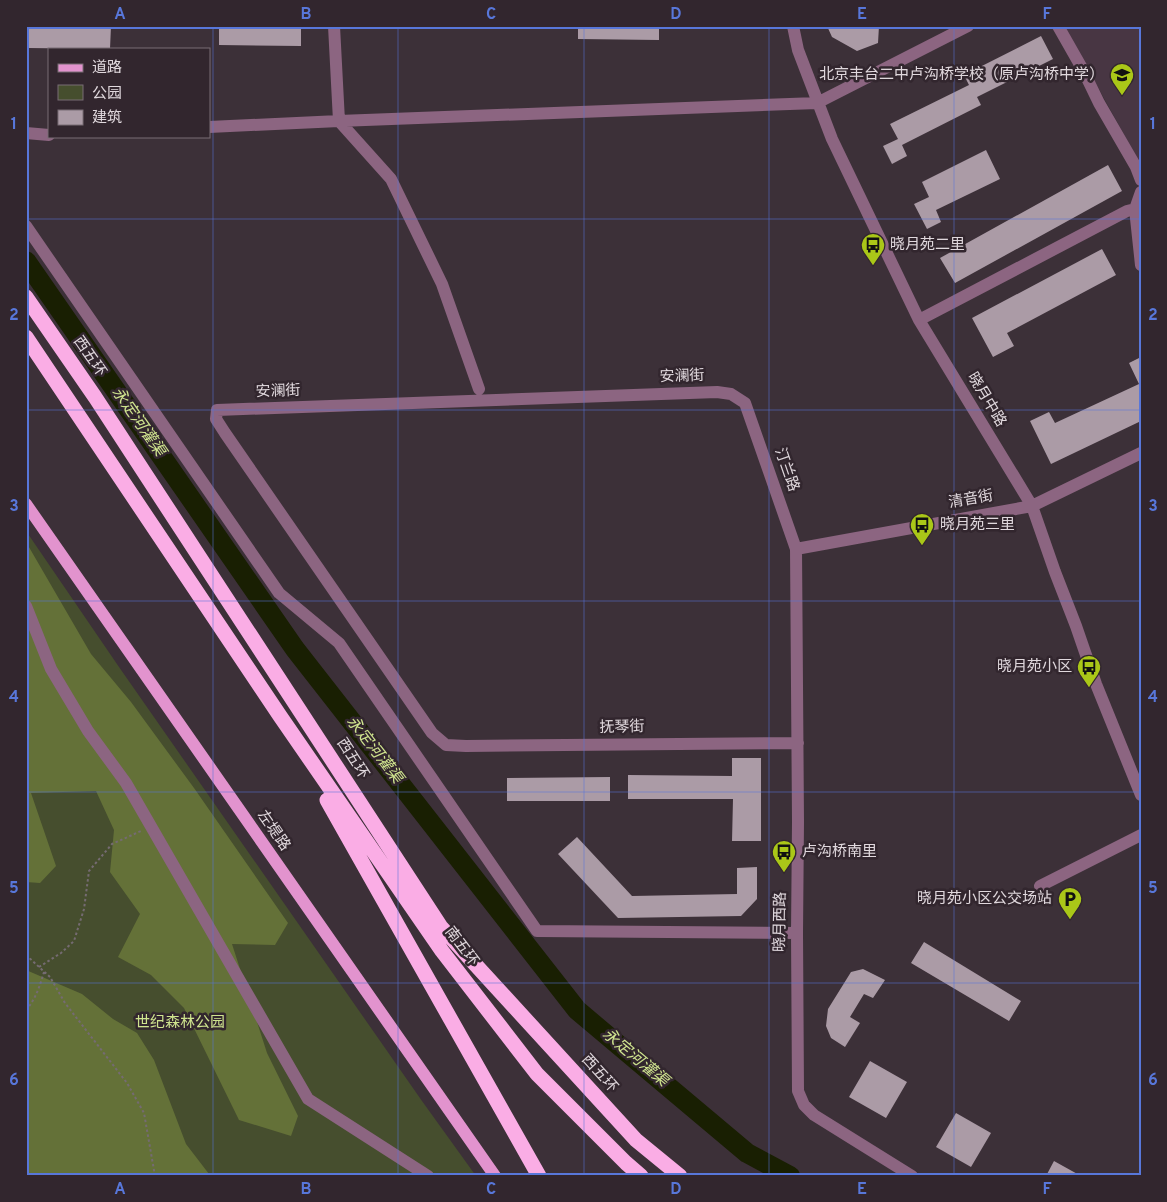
<svg xmlns="http://www.w3.org/2000/svg" width="1167" height="1202" font-family="Overpass,'Noto Sans SC',sans-serif">
<style>
.built{fill:#483643}
.green{fill:#464e2e}
.forest{fill:#647138}
.lines{fill:none;stroke-linecap:round;stroke-linejoin:round}
.river{stroke:#191f02;stroke-width:20}
.building{fill:#ab9ba6}
.path{stroke:#756b72;stroke-width:2;stroke-dasharray:2.5 2.5;stroke-linecap:butt}
.minor{stroke:#8c6581;stroke-width:12}
.major{stroke:#e293ce;stroke-width:12}
.highway{stroke:#faade5;stroke-width:15}
.grid{fill:none;stroke:#5877da;stroke-width:1;stroke-opacity:0.55}
.labels{text-anchor:middle;dominant-baseline:central;stroke-width:5;stroke-linejoin:round;paint-order:stroke}
.poi-label{font-size:15px;fill:#e0d8dd;stroke:#32262e;text-anchor:end}
.street-label{font-size:15px;fill:#e0d8dd;stroke:#32262e}
.park-label{font-size:15px;fill:#cfe48e;stroke:#32262e}
.water-label{font-size:16px;font-style:italic;fill:#d0e58f;stroke:#32262e}
.neatline{fill:none;stroke:#5877da;stroke-width:2}
.grid-label{font-size:16px;text-anchor:middle;font-weight:bold;fill:#5877da}
</style>
<rect width="100%" height="100%" fill="#3c3038"/>
<path class="built" d="M 1064,26 L 1141,26 L 1141,165 Z"/>
<path class="green" d="M 26,531 L 119,667 L 422,1101 L 476,1176 L 26,1176 Z"/>
<path class="forest" d="M 26,542 L 91,654 L 131,702 L 194,788 L 288,923 L 275,945 L 232,944 L 267,1053 L 298,1116 L 291,1136 L 239,1120 L 184,1008 L 151,975 L 118,957 L 140,914 L 110,872 L 114,830 L 96,791 L 31,793 L 56,866 L 40,883 L 26,882 Z
M 26,970 L 82,994 L 113,1019 L 137,1033 L 154,1060 L 186,1144 L 209,1174 L 205,1176 L 26,1176 Z"/>
<g class="lines">
<path class="river" d="M 26,261 L 295,649 L 577,1010 L 747,1153 L 790,1176"/>
</g>
<path class="building" d="M 28,26 L 111,26 L 110,49 L 28,48 Z
M 219,26 L 301,26 L 301,46 L 219,45 Z
M 578,26 L 659,26 L 659,40 L 578,39 Z
M 827,26 L 879,26 L 878,43 L 857,51 L 832,37 Z
M 1041,36 L 1053,59 L 977,97 L 981,105 L 902,145 L 907,156 L 892,164 L 883,146 L 898,139 L 890,124 L 969,85 L 964,75 Z
M 986,150 L 1000,179 L 936,210 L 941,222 L 927,229 L 914,204 L 929,197 L 922,182 Z
M 1108,165 L 1122,191 L 955,283 L 940,258 Z
M 1102,249 L 1116,275 L 1007,333 L 1014,346 L 993,357 L 972,318 Z
M 1141,357 L 1141,421 L 1051,464 L 1030,421 L 1049,412 L 1055,423 L 1139,384 L 1129,363 Z
M 732,758 L 761,758 L 761,841 L 732,841 L 733,799 L 628,799 L 628,775 L 732,776 Z
M 610,777 L 610,801 L 507,801 L 507,778 Z
M 577,837 L 632,896 L 737,894 L 737,868 L 757,867 L 757,899 L 741,916 L 618,918 L 558,854 Z
M 924,942 L 1021,1001 L 1009,1021 L 911,963 Z
M 863,969 L 885,980 L 873,998 L 864,994 L 850,1017 L 860,1023 L 845,1047 L 831,1038 L 826,1026 L 828,1009 L 851,972 Z
M 870,1061 L 907,1082 L 886,1118 L 849,1097 Z
M 956,1113 L 991,1133 L 971,1167 L 936,1147 Z
M 1054,1161 L 1081,1176 L 1046,1176 Z"/>
<g class="lines">
<path class="path" d="M 26,955 L 50,977 L 65,1003 L 127,1083 L 144,1113 L 155,1176
M 39,967 L 61,953 L 74,941 L 84,909 L 89,871 L 112,844 L 141,831
M 26,1010 C 36,999 40,985 44,972"/>
<path class="minor" d="M 334,26 L 339,121 L 391,179 L 442,284 L 479,389
M 793,26 L 798,50 L 832,139 L 919,320 L 1032,506 L 1055,572 L 1076,626 L 1096,684 L 1141,795
M 1058,26 L 1083,70 L 1099,103 L 1136,167 L 1141,180
M 209,127 L 339,121 L 817,103 L 968,26
M 26,133 L 49,135
M 1141,192 L 1135,209 L 1141,265
M 26,226 L 279,593 L 339,643 L 537,931 L 797,933
M 919,320 L 1127,211 L 1135,209
M 796,549 L 1032,506 L 1141,453
M 26,606 L 51,669 L 88,731 L 126,783 L 308,1099 L 428,1176
M 798,743 L 466,746 L 446,745 L 432,733 L 225,433 L 216,419 L 217,410 L 717,392 L 731,394 L 745,403 L 796,549 L 798,822 L 797,933 L 798,1091 L 804,1105 L 814,1115 L 912,1176
M 1040,886 L 1141,835"/>
<path class="major" d="M 26,504 L 495,1176"/>
<path class="highway" d="M 26,297 L 95,397 L 441,927 L 636,1140 L 680,1176
M 26,337 L 280,716 L 442,951 L 537,1074 L 626,1163 L 641,1176
M 327,800 L 539,1176"/>
</g>
<path class="grid" d="M 213,26 L 213,1176M 398,26 L 398,1176M 584,26 L 584,1176M 769,26 L 769,1176M 954,26 L 954,1176M 26,219 L 1141,219M 26,410 L 1141,410M 26,601 L 1141,601M 26,792 L 1141,792M 26,983 L 1141,983"/>
<defs>
<g id="school-pin" transform="scale(1.25)"><path d="M0 17L-7.5 6A9.5 9.5 0 1 1 7.5 6Z" fill="#aac718" stroke="#32262e"/><path d="M0-5L7-2L0 1L-7-2ZM-4 1L0 2.5L4 1V4Q0 6-4 4Z" fill="#111"/></g>
<g id="bus-pin" transform="scale(1.25)"><path d="M0 17L-7.5 6A9.5 9.5 0 1 1 7.5 6Z" fill="#aac718" stroke="#32262e"/><path d="M-5-6H5V4H4V6H2V4H-2V6H-4V4H-5ZM-3.5-4V0h7V-4ZM-3.5 1.2v1.5H-2V1.2ZM2 1.2v1.5H3.5V1.2Z" fill="#111"/></g>
<g id="parking-pin" transform="scale(1.25)"><path d="M0 17L-7.5 6A9.5 9.5 0 1 1 7.5 6Z" fill="#aac718" stroke="#32262e"/><path d="M-3.5-5.5H1a3.5 3.5 0 0 1 0 7H-1V5.5H-3.5ZM-1-3.4V-.6H.8a1.4 1.4 0 0 0 0-2.8Z" fill="#111"/></g>
</defs>
<g fill-rule="evenodd">
<use href="#school-pin" x="1122" y="75"/>
<use href="#bus-pin" x="873" y="245"/>
<use href="#bus-pin" x="922" y="525"/>
<use href="#bus-pin" x="1089" y="667"/>
<use href="#bus-pin" x="784" y="852"/>
<use href="#parking-pin" x="1070" y="899"/>
</g>
<g class="labels">
<g class="poi-label">
<text x="1104" y="75">北京丰台二中卢沟桥学校（原卢沟桥中学）</text>
<text x="890" y="245" text-anchor="start">晓月苑二里</text>
<text x="940" y="525" text-anchor="start">晓月苑三里</text>
<text x="1072" y="667">晓月苑小区</text>
<text x="802" y="852" text-anchor="start">卢沟桥南里</text>
<text x="1052" y="899">晓月苑小区公交场站</text>
</g>
<g class="street-label">
<text transform="translate(89 357) rotate(55)">西五环</text>
<text transform="translate(682 377) rotate(-2)">安澜街</text>
<text transform="translate(278 392) rotate(-2)">安澜街</text>
<text transform="translate(986 400) rotate(59)">晓月中路</text>
<text transform="translate(786 470) rotate(71)">汀兰路</text>
<text transform="translate(971 500) rotate(-10)">清音街</text>
<text transform="translate(622 728) rotate(-1)">抚琴街</text>
<text transform="translate(352 759) rotate(57)">西五环</text>
<text transform="translate(273 831) rotate(55)">左堤路</text>
<text transform="translate(781 922) rotate(-89)">晓月西路</text>
<text transform="translate(461 947) rotate(53)">南五环</text>
<text transform="translate(599 1074) rotate(48)">西五环</text>
</g>
<g class="park-label">
<text x="180" y="1023">世纪森林公园</text>
</g>
<g class="water-label">
<text transform="translate(138 422) rotate(55)">永定河灌渠</text>
<text transform="translate(374 750) rotate(52)">永定河灌渠</text>
<text transform="translate(635 1058) rotate(40)">永定河灌渠</text>
</g>
</g>
<rect width="1167" height="1202" fill="none" stroke="#32262e" stroke-width="55"/>
<rect x="48" y="48" width="162" height="90" fill="#32262e" stroke="#786d74"/>
<rect x="58" y="64" width="25" height="8" fill="#e293ce" stroke="#786d74"/>
<text x="92" y="72" font-size="15" fill="#e0d8dd">道路</text>
<rect x="58" y="85" width="25" height="15" fill="#464e2e" stroke="#786d74"/>
<text x="92" y="98" font-size="15" fill="#e0d8dd">公园</text>
<rect x="58" y="110" width="25" height="15" fill="#ab9ba6" stroke="#786d74"/>
<text x="92" y="122" font-size="15" fill="#e0d8dd">建筑</text>
<rect x="28" y="28" width="1112" height="1146" class="neatline"/>
<g class="grid-label">
<text x="120" y="19">A</text>
<text x="306" y="19">B</text>
<text x="491" y="19">C</text>
<text x="676" y="19">D</text>
<text x="862" y="19">E</text>
<text x="1047" y="19">F</text>
<text x="14" y="129">1</text>
<text x="1153" y="129">1</text>
<text x="14" y="320">2</text>
<text x="1153" y="320">2</text>
<text x="14" y="511">3</text>
<text x="1153" y="511">3</text>
<text x="14" y="702">4</text>
<text x="1153" y="702">4</text>
<text x="14" y="893">5</text>
<text x="1153" y="893">5</text>
<text x="14" y="1085">6</text>
<text x="1153" y="1085">6</text>
<text x="120" y="1194">A</text>
<text x="306" y="1194">B</text>
<text x="491" y="1194">C</text>
<text x="676" y="1194">D</text>
<text x="862" y="1194">E</text>
<text x="1047" y="1194">F</text>
</g>
</svg>
